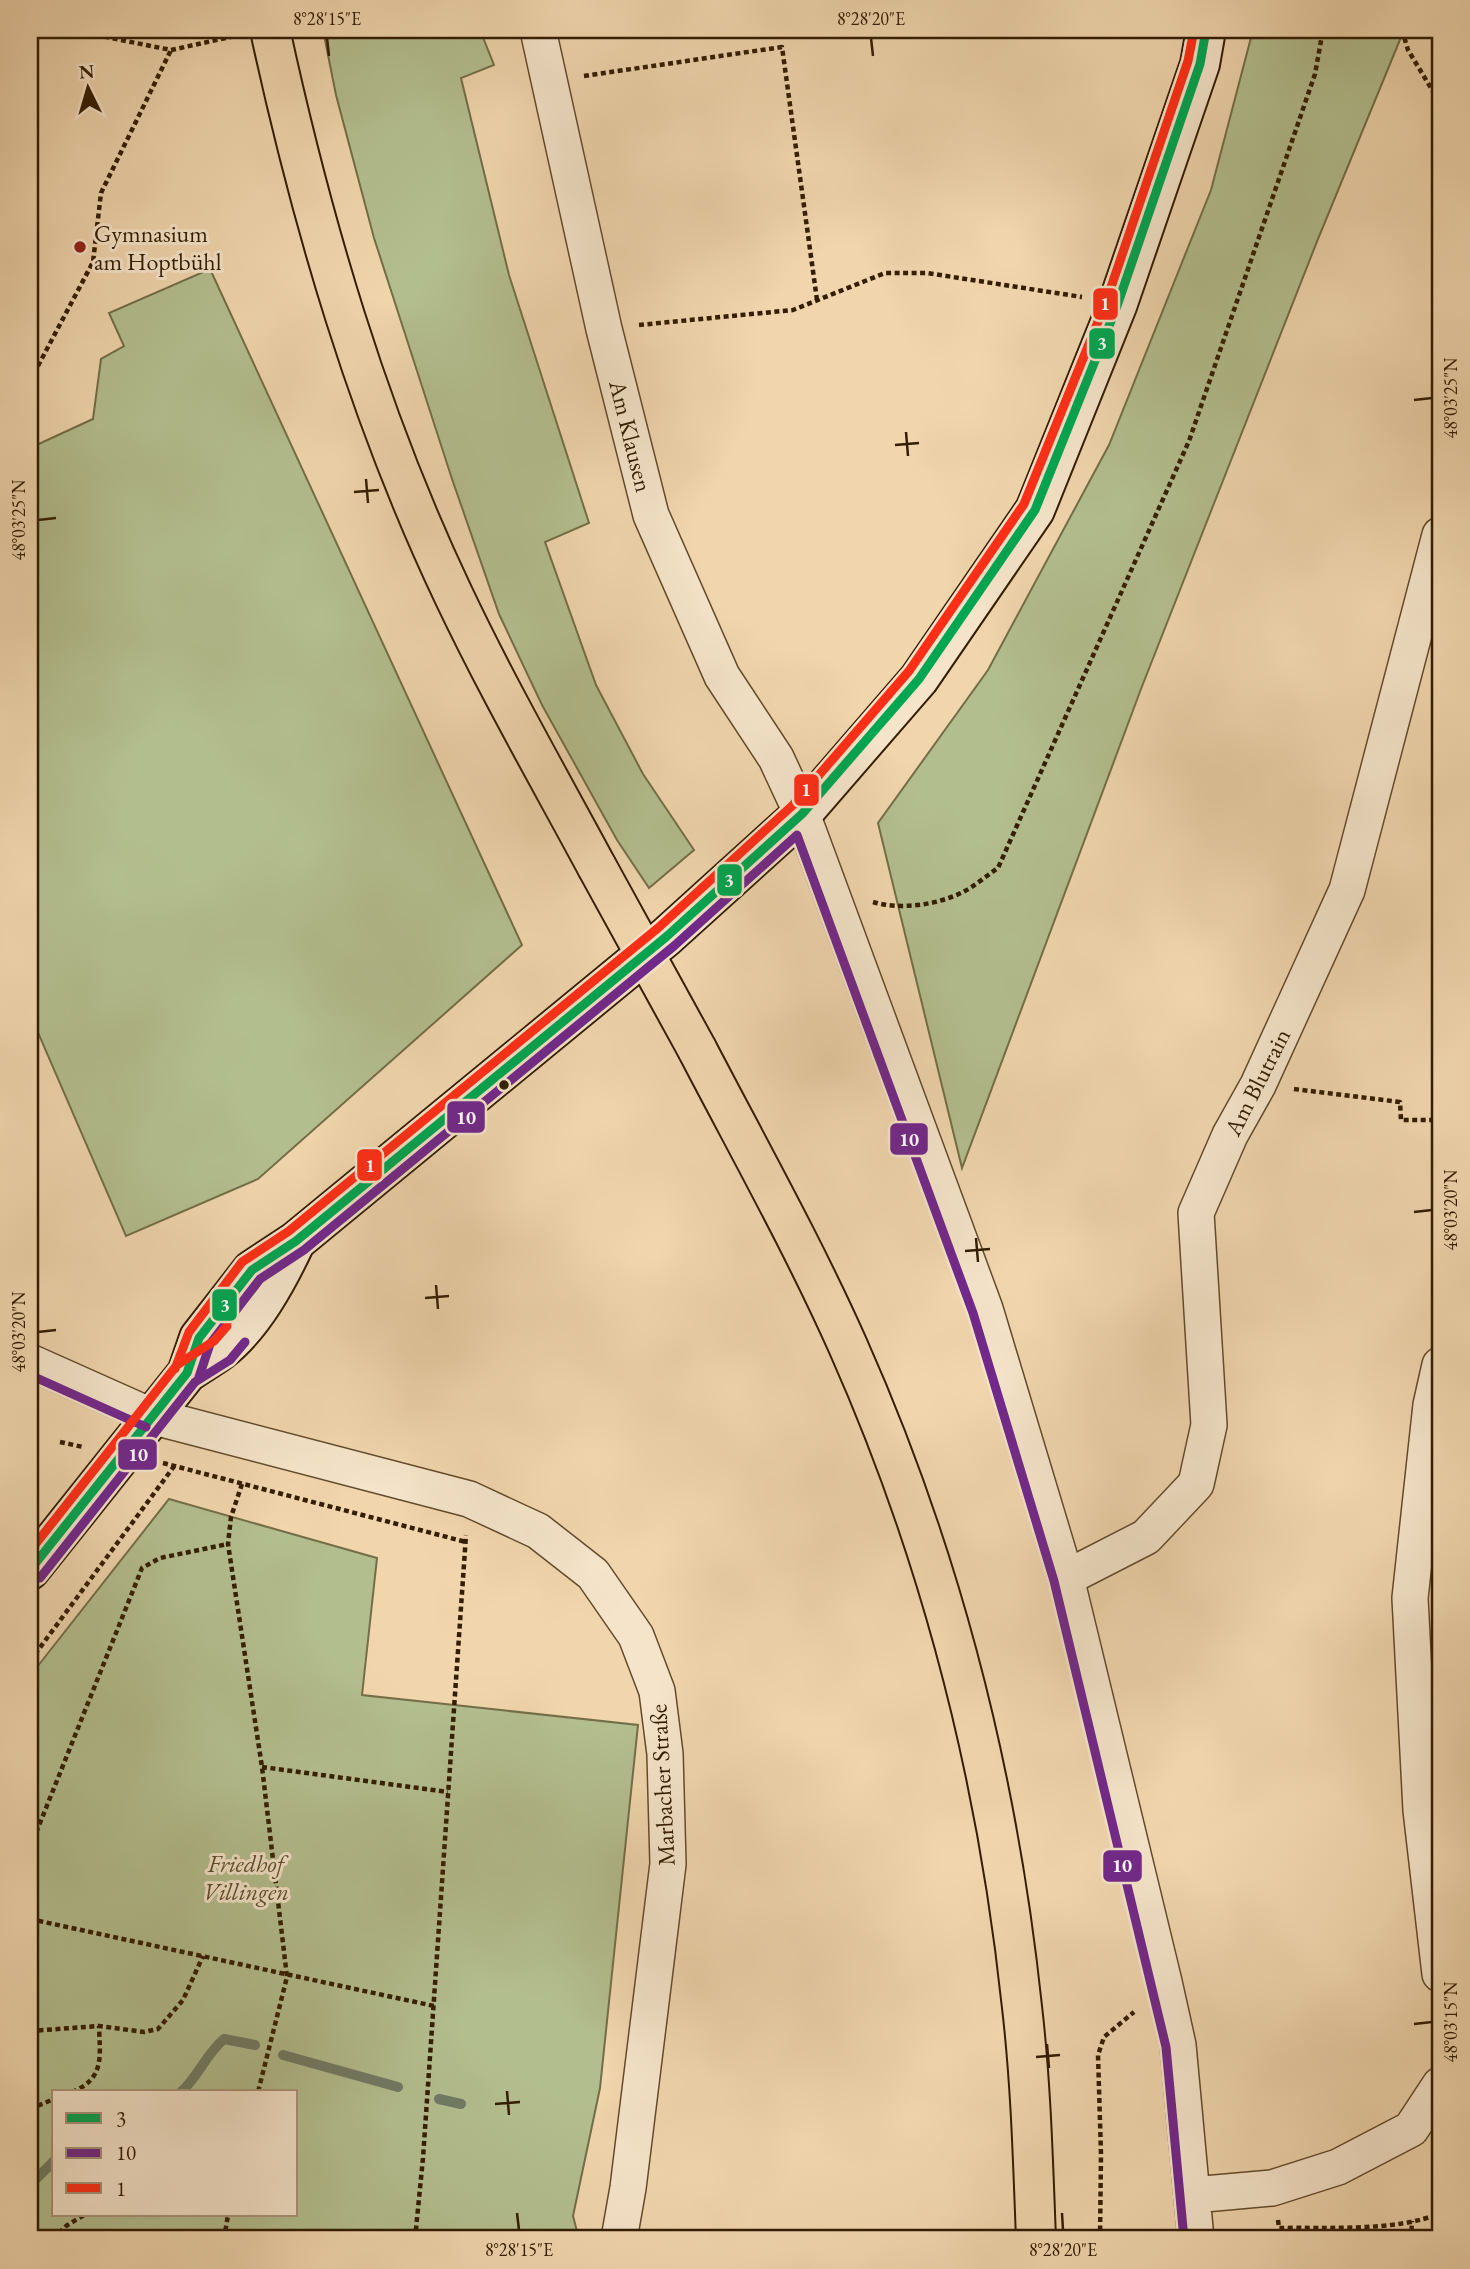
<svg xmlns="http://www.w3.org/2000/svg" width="1470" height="2269" font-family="'EB Garamond',serif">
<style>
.green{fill:#b3be8f;stroke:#736e48;stroke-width:2;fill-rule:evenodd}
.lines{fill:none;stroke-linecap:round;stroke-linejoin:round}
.stream{stroke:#717b65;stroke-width:10}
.street-casing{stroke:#624b2b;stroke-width:38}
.secondary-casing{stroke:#331d00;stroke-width:42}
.primary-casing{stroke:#331d00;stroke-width:42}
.path{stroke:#331d00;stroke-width:4.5;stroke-dasharray:5 3.5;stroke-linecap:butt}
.street{stroke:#f5e4ca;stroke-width:35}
.secondary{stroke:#f5e4ca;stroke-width:38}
.primary{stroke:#f0d5ad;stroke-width:38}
.primary-bridge-casing{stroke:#331d00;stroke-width:42;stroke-linecap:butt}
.primary-bridge{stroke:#f0d5ad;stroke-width:38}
.bus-1-casing{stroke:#f5e4ca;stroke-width:14}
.bus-2-casing{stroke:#f5e4ca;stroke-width:14}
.bus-3-casing{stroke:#f5e4ca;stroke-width:14}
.bus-1{stroke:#00a651;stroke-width:9}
.bus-2{stroke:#71288b;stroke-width:9}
.bus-3{stroke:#ff2e17;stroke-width:9}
.ticks{fill:none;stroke:#331d00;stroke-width:2.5}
.poi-dot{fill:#8f2418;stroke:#f5e4ca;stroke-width:2.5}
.bus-dot{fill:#331d00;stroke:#f5e4ca;stroke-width:2.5}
.labels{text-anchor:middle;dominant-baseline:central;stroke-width:6;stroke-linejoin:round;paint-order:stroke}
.poi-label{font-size:24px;fill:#331d00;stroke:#f5e4ca;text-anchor:start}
.street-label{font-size:24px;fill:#331d00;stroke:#f5e4ca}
.park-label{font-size:24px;font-style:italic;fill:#594d2b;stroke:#f5e4ca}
.line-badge{stroke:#f5e4ca;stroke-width:2.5}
.badge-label{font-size:19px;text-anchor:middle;font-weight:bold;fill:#fff}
.neatline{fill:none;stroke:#331d00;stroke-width:2.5}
.ticks-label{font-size:18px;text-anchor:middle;fill:#331d00}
</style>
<rect width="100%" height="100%" fill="#f0d5ad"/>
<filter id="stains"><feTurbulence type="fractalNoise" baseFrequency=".00286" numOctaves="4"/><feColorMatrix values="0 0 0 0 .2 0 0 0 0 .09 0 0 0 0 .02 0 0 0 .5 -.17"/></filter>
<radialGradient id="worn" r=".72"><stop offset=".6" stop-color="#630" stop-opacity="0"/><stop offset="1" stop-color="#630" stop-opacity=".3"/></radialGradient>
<path class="green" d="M 323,30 L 480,30 L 494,65 L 461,78 L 509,275 L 589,523 L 545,542 L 596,685 L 643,774 L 694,850 L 649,888 L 617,840 L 542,705 L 499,614 L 452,479 L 374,238 L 336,95 Z
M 1253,30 L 1404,30 L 1318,239 L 1141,689 L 962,1168 L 878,823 L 988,670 L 1109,445 L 1211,190 Z
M 210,269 L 522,945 L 258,1179 L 126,1236 L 30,1014 L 30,448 L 93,419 L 101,359 L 124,346 L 109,313 Z
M 169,1499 L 377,1558 L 362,1695 L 638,1725 L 600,2088 L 573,2216 L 579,2239 L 30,2239 L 30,1676 ZM 54,2092 L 296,2092 L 296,2215 L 54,2215 Z"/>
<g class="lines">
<path class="stream" d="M 283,2055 L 398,2087
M 181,2092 C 198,2077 206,2054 224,2039 L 255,2045
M 439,2099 L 461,2104
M 30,2185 L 54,2161"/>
<g class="street-casing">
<path id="street" d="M 538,30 L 604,329 L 651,515 L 722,676 L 776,758 L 802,814 L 985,1309 L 1066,1578 L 1164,1982 L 1178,2045 L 1196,2239
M 30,1362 L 151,1416 L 469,1499 L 538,1531 L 593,1574 L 636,1636 L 657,1691 L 665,1754 L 668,1864 L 628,2188 L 619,2239
M 1440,1365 L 1431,1405 L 1410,1598 L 1421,1810 L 1440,1974
M 1066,1578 L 1146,1537 L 1196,1484 L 1209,1425 L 1196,1213 L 1230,1135 L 1258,1085 L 1347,890 L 1440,535
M 1193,2195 L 1272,2188 L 1338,2167 L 1411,2129 L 1440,2085"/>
</g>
<g class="secondary-casing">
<path id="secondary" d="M 187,1373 L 199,1338 L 252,1270 L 296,1241 L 666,937 L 802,814 L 919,679 L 1035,510 L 1117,306 L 1200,64 L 1206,30
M 30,1570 L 187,1373 C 198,1365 209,1359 220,1351 C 253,1326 278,1279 295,1243"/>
</g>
<g class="primary-casing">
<path id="primary" d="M 270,30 C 312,223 368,415 453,594 C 497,687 548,776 597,867
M 697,1049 C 748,1147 803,1245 848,1346 C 941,1555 998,1780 1022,2007 C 1031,2084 1033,2162 1036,2239"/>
</g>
<path class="path" d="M 71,30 L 171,50 L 235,36
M 1402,30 L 1408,50 L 1440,103
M 584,76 L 782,47 L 817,300
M 639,325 L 793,310 L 885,273 L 927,273 L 1082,297
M 30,381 L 93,262 L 101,193 L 171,50
M 873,902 C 900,910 936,905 961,893 C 974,887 986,876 998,868 L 1189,441 L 1315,74 L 1323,30
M 1294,1089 L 1400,1102 L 1401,1120 L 1440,1120
M 60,1442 L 83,1447
M 163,1463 L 466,1542
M 242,1484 L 231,1517 L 228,1544 L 262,1767 L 287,1977 L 258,2092
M 30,1661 L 175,1465
M 262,1767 L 448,1792
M 30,1848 L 142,1568 L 160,1558 L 228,1544
M 30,1919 L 434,2006
M 30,2031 L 99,2026 L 144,2032 L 158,2029 L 183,2000 L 203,1956
M 72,2092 C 105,2079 100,2056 99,2026
M 30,2109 L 54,2099
M 1278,2220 L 1279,2228 C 1326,2227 1398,2232 1440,2213
M 53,2239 L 66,2226 L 84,2215
M 224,2239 L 228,2215
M 415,2239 L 423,2158 L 466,1535
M 1100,2239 L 1101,2154 L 1098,2055 L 1104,2037 L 1134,2012
M 1411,2239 L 1412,2221"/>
<use href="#street" class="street"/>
<use href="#secondary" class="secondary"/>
<use href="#primary" class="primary"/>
<g class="primary-bridge-casing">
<path id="primary-bridge" d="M 597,867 L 697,1049"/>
</g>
<use href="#primary-bridge" class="primary-bridge"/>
<g class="bus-1-casing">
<path id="bus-1" d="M 30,1570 L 187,1373 L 199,1338 L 252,1270 L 296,1241 L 666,937 L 802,814 L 919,679 L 1035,510 L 1117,306 L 1200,64 L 1206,30"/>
</g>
<g class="bus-2-casing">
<path id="bus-2" d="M 30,1375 L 146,1427
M 199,1377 L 210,1344 L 260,1279 L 304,1250 L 674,946 L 797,835 L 973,1313 L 1054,1581 L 1166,2047 L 1184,2239
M 40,1578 L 195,1382 L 230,1360 L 245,1342"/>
</g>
<g class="bus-3-casing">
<path id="bus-3" d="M 175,1369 L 189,1332 L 242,1262 L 289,1231 L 658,928 L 793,805 L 909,671 L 1024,504 L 1106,302 L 1188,61 L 1194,30
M 30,1551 L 177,1365 L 214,1341 L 227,1326"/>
</g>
<use href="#bus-1" class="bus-1"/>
<use href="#bus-2" class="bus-2"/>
<use href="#bus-3" class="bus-3"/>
</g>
<path class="ticks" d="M 327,38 L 329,56M 871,38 L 873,56M 1414,400 L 1432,398M 906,432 L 908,456M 895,445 L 919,443M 366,479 L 368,503M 354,492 L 379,490M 38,520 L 56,518M 1414,1212 L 1432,1210M 976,1238 L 978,1262M 965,1251 L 990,1249M 436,1285 L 438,1309M 425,1298 L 449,1296M 38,1332 L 56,1330M 1414,2024 L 1432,2022M 1047,2044 L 1049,2068M 1036,2057 L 1060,2055M 507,2091 L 509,2115M 495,2104 L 520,2102M 517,2213 L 519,2230M 1062,2213 L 1063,2230"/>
<circle class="poi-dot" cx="80" cy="247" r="7"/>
<circle class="bus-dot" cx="504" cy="1085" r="6"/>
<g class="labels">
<g class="poi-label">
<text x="94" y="233">Gymnasium<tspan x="94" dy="28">am Hoptbühl</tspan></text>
</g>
<g class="street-label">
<text transform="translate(631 436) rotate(76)">Am Klausen</text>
<text transform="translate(1257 1082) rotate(-63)">Am Blutrain</text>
<text transform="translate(662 1785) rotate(-93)">Marbacher Straße</text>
</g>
<g class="park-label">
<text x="246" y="1863">Friedhof<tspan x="246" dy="28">Villingen</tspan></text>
</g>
</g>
<g class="line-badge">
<rect x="1092" y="287" width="27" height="34" rx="7" fill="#ff2e17"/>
<rect x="1088" y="327" width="28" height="33" rx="7" fill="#00a651"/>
<rect x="793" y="773" width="27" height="34" rx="7" fill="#ff2e17"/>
<rect x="716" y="863" width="27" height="34" rx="7" fill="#00a651"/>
<rect x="446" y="1100" width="40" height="34" rx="7" fill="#71288b"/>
<rect x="889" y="1122" width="40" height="34" rx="7" fill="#71288b"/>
<rect x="356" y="1148" width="27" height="34" rx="7" fill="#ff2e17"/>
<rect x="211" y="1288" width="27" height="34" rx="7" fill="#00a651"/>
<rect x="117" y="1438" width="41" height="33" rx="7" fill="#71288b"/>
<rect x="1102" y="1849" width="41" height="34" rx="7" fill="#71288b"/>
</g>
<g class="badge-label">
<text x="1105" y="310">1</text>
<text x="1102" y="350">3</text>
<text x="806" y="796">1</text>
<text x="729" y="887">3</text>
<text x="466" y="1124">10</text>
<text x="909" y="1146">10</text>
<text x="370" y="1172">1</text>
<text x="225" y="1312">3</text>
<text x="138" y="1461">10</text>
<text x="1122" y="1872">10</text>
</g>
<rect width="1470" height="2269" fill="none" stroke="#f0d5ad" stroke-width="77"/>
<rect x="52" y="2090" width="245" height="126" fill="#f5e4ca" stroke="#a79479" stroke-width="2"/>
<rect x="66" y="2113" width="35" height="10" fill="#00a651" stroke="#a79479" stroke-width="2"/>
<text x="116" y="2126" font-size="21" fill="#331d00">3</text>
<rect x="66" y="2148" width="35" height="10" fill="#71288b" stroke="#a79479" stroke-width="2"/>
<text x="116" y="2160" font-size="21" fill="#331d00">10</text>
<rect x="66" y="2183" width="35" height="10" fill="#ff2e17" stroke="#a79479" stroke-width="2"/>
<text x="116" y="2196" font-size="21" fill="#331d00">1</text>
<g transform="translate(88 88) rotate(355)" stroke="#f5e4ca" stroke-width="5" paint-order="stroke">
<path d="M0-5L12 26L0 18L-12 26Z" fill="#331d00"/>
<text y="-10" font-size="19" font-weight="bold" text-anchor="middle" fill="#331d00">N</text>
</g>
<rect x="38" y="38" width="1394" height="2192" class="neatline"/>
<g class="ticks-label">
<text x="327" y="25">8°28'15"E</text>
<text x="871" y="25">8°28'20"E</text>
<text transform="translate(1451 398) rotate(-90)" y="6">48°03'25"N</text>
<text transform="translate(19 520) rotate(-90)" y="6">48°03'25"N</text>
<text transform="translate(1451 1210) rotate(-90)" y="6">48°03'20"N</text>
<text transform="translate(19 1332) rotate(-90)" y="6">48°03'20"N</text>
<text transform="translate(1451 2022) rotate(-90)" y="6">48°03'15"N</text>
<text x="519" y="2256">8°28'15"E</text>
<text x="1063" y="2256">8°28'20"E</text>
</g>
<rect width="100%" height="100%" filter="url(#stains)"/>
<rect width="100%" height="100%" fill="url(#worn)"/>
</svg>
